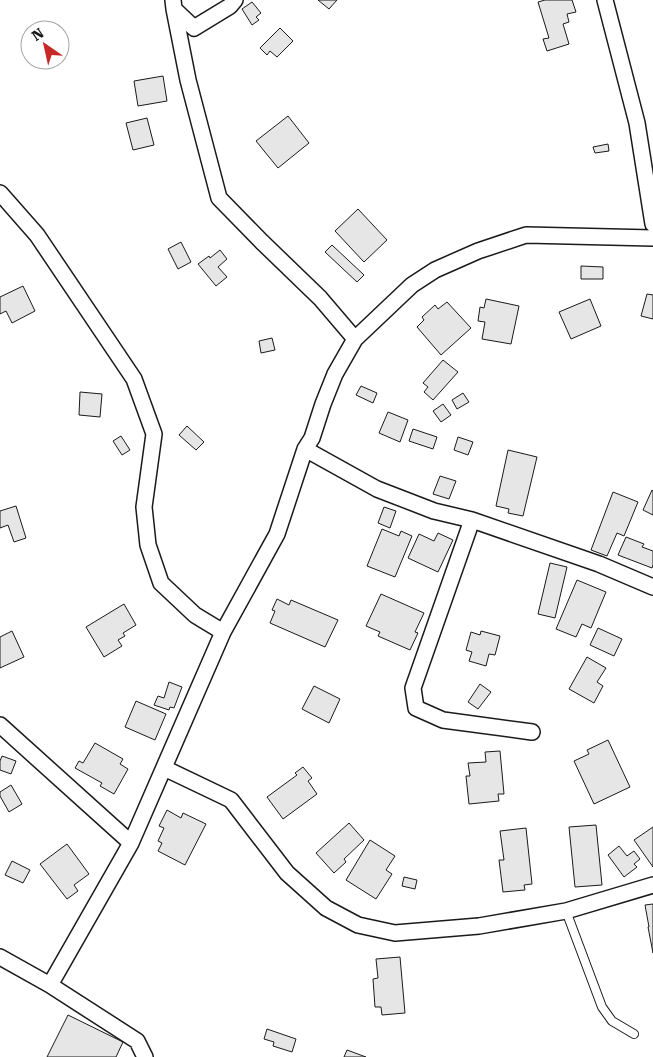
<svg xmlns="http://www.w3.org/2000/svg" width="653" height="1057" font-family="'Roboto Serif',serif">
<style>
.building{fill:#e6e6e6;stroke:#1a1a1a}
.lines{fill:none;stroke-linecap:round;stroke-linejoin:round}
.service-casing{stroke:#1a1a1a;stroke-width:10}
.minor-casing{stroke:#1a1a1a;stroke-width:18}
.service{stroke:#fff;stroke-width:8}
.minor{stroke:#fff;stroke-width:15}
</style>
<rect width="100%" height="100%" fill="#fff"/>
<path class="building" d="M 318,0 L 337,0 L 329,9 Z
M 545,0 L 572,0 L 576,12 L 567,14 L 569,22 L 563,24 L 569,44 L 547,51 L 543,39 L 549,38 L 538,2 Z
M 252,2 L 261,13 L 256,17 L 259,20 L 252,25 L 242,9 Z
M 280,28 L 293,41 L 277,57 L 270,51 L 267,55 L 260,48 Z
M 163,76 L 167,101 L 138,106 L 134,81 Z
M 288,116 L 309,143 L 278,168 L 256,141 Z
M 147,118 L 154,145 L 133,150 L 126,123 Z
M 608,144 L 609,151 L 595,153 L 593,147 Z
M 358,209 L 387,240 L 364,262 L 335,231 Z
M 181,242 L 191,262 L 178,269 L 168,249 Z
M 332,245 L 364,275 L 357,282 L 325,252 Z
M 220,250 L 227,259 L 218,267 L 227,277 L 216,286 L 198,264 L 209,256 L 210,258 Z
M 581,266 L 603,267 L 603,279 L 581,279 Z
M 23,286 L 35,311 L 12,323 L 6,311 L 0,314 L 0,297 Z
M 647,294 L 653,295 L 653,319 L 641,316 Z
M 486,299 L 519,306 L 511,344 L 482,339 L 485,322 L 478,321 L 480,307 L 484,308 Z
M 590,299 L 601,326 L 571,339 L 559,312 Z
M 447,302 L 471,328 L 441,355 L 417,327 L 424,320 L 422,317 L 435,305 L 438,309 Z
M 272,338 L 275,350 L 261,353 L 259,341 Z
M 443,360 L 458,372 L 433,400 L 424,392 L 428,387 L 423,383 Z
M 361,386 L 377,393 L 373,403 L 356,395 Z
M 80,392 L 102,394 L 100,417 L 79,415 Z
M 463,393 L 469,402 L 457,409 L 452,400 Z
M 443,404 L 451,415 L 441,422 L 433,411 Z
M 388,412 L 408,420 L 400,442 L 379,433 Z
M 187,426 L 204,442 L 196,450 L 179,435 Z
M 413,429 L 437,437 L 433,449 L 409,441 Z
M 121,436 L 130,450 L 122,455 L 113,441 Z
M 458,437 L 473,442 L 468,455 L 454,450 Z
M 508,450 L 537,457 L 523,516 L 508,513 L 509,509 L 496,506 Z
M 440,476 L 456,481 L 449,499 L 433,494 Z
M 652,490 L 653,491 L 653,515 L 643,510 Z
M 613,492 L 638,502 L 624,536 L 617,533 L 607,556 L 591,550 Z
M 16,506 L 26,538 L 14,542 L 8,525 L 0,528 L 0,511 Z
M 384,507 L 396,511 L 390,528 L 378,523 Z
M 382,529 L 399,536 L 401,531 L 412,536 L 395,577 L 367,566 Z
M 438,533 L 453,540 L 438,572 L 408,558 L 419,534 L 434,541 Z
M 626,537 L 644,544 L 642,547 L 653,551 L 653,565 L 652,568 L 618,555 Z
M 550,563 L 567,567 L 555,618 L 538,614 Z
M 577,580 L 606,592 L 591,628 L 582,624 L 576,637 L 556,629 Z
M 381,594 L 424,613 L 415,632 L 418,633 L 410,650 L 378,636 L 380,632 L 366,626 Z
M 277,599 L 289,605 L 291,600 L 338,620 L 325,647 L 270,623 L 275,611 L 272,610 Z
M 124,604 L 136,625 L 123,633 L 125,636 L 118,640 L 122,646 L 104,657 L 86,627 Z
M 598,628 L 622,639 L 614,656 L 590,645 Z
M 12,631 L 24,657 L 0,668 L 0,637 Z
M 481,631 L 500,636 L 495,655 L 489,654 L 486,666 L 469,661 L 472,652 L 466,650 L 471,632 L 480,635 Z
M 587,657 L 606,668 L 597,682 L 603,686 L 594,703 L 569,689 Z
M 169,682 L 182,687 L 174,708 L 170,707 L 169,710 L 154,705 L 158,696 L 164,698 Z
M 480,684 L 491,692 L 478,709 L 468,702 Z
M 314,686 L 340,699 L 329,723 L 302,709 Z
M 136,701 L 166,714 L 155,740 L 125,727 Z
M 608,740 L 630,787 L 594,804 L 574,761 L 589,754 L 587,750 Z
M 95,743 L 123,759 L 120,764 L 128,769 L 114,794 L 100,786 L 102,783 L 75,768 L 79,761 L 83,763 Z
M 500,751 L 504,794 L 498,794 L 499,801 L 469,804 L 466,776 L 470,776 L 468,763 L 486,762 L 485,752 Z
M 2,756 L 16,761 L 11,774 L 0,770 L 0,761 Z
M 303,767 L 312,778 L 308,781 L 317,794 L 283,819 L 267,797 L 297,775 L 295,773 Z
M 11,785 L 22,804 L 9,812 L 0,796 L 0,792 Z
M 167,810 L 181,818 L 183,813 L 206,824 L 185,865 L 158,851 L 162,843 L 158,841 L 164,828 L 159,826 Z
M 349,823 L 364,840 L 344,859 L 346,862 L 334,873 L 316,853 Z
M 596,825 L 602,885 L 575,887 L 569,827 Z
M 653,827 L 653,867 L 634,840 Z
M 526,828 L 532,884 L 524,885 L 525,890 L 503,892 L 499,860 L 504,860 L 500,831 Z
M 370,840 L 395,856 L 386,870 L 392,874 L 376,899 L 346,880 Z
M 67,844 L 89,874 L 74,885 L 78,891 L 67,899 L 40,864 Z
M 619,846 L 627,856 L 634,851 L 640,859 L 634,864 L 637,867 L 624,877 L 608,855 Z
M 12,861 L 30,870 L 23,883 L 5,875 Z
M 404,877 L 417,880 L 415,889 L 402,886 Z
M 653,904 L 653,953 L 648,927 L 649,927 L 645,905 Z
M 400,957 L 405,1013 L 382,1015 L 381,1007 L 375,1007 L 373,979 L 378,978 L 376,959 Z
M 68,1015 L 123,1042 L 116,1057 L 47,1057 Z
M 267,1029 L 296,1039 L 292,1052 L 273,1046 L 274,1042 L 264,1039 Z
M 347,1050 L 366,1057 L 344,1057 Z"/>
<g class="lines">
<g class="service-casing">
<path id="service" d="M 566,911 L 602,1007 L 612,1021 L 634,1034"/>
</g>
<g class="minor-casing">
<path id="minor" d="M 173,0 L 174,9 L 188,80 L 219,198 L 262,242 L 320,298 L 355,339
M 605,0 L 637,123 L 653,224
M 174,9 L 194,28 L 230,6 L 235,0
M 0,193 L 37,235 L 134,379 L 154,434 L 144,507 L 148,545 L 161,583 L 195,615 L 223,632
M 305,449 L 377,489 L 434,511 L 472,520 L 599,564 L 653,587
M 472,520 L 413,688 L 416,708 L 443,720 L 532,732
M 0,725 L 131,843 L 223,632 L 277,534 L 305,449 L 312,438 L 323,404 L 335,374 L 355,339 L 412,285 L 435,270 L 478,251 L 526,235 L 653,238
M 164,768 L 231,800 L 287,873 L 326,908 L 358,925 L 395,933 L 479,926 L 566,911 L 653,885
M 131,843 L 50,985 L 137,1041 L 145,1057
M 0,957 L 50,985"/>
</g>
<use href="#service" class="service"/>
<use href="#minor" class="minor"/>
</g>
<g transform="translate(45 45) rotate(326)"><circle r="24" fill="#ffffff" stroke="#a3a3a3"/>
<path d="M0-4L9 19L0 12L-9 19Z" fill="#c62828"/>
<text y="-8" font-size="14" font-weight="bold" text-anchor="middle" fill="#1a1a1a">N</text>
</g>
</svg>
